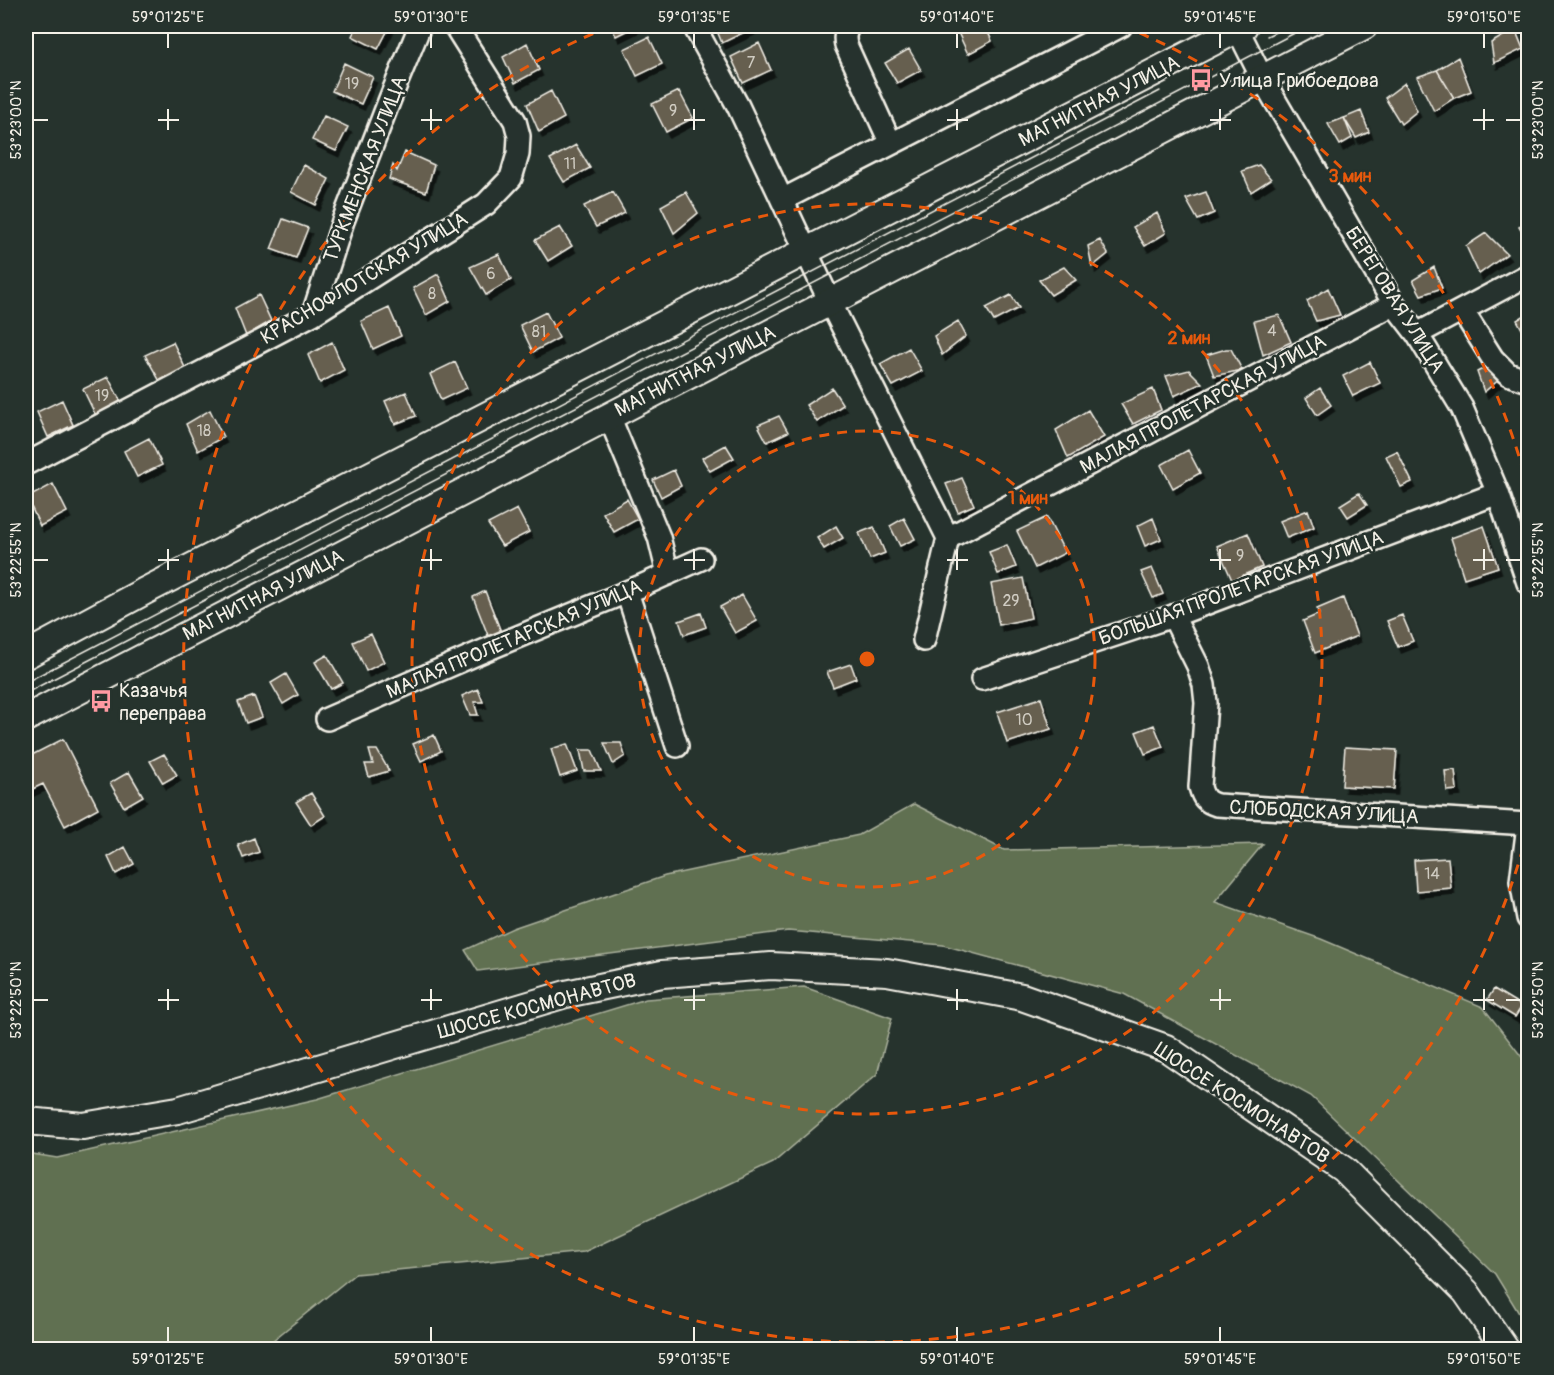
<svg xmlns="http://www.w3.org/2000/svg" width="1554" height="1375" font-family="Pangolin,sans-serif">
<style>
.green{fill:#607051;stroke:#aab09c;stroke-width:1.5}
.building{fill:#665e4f;stroke:#f4f1e8;stroke-width:1.5;filter:url(#shadow)}
.lines{fill:none;stroke-linecap:round;stroke-linejoin:round}
.minor-casing{stroke:#f4f1e8;stroke-width:26}
.major-casing{stroke:#f4f1e8;stroke-width:30}
.minor{stroke:#26332d;stroke-width:21}
.major{stroke:#26332d;stroke-width:26}
.tram{stroke:#f4f1e8;stroke-width:1.5}
.ticks{fill:none;stroke:#f4f1e8;stroke-width:2}
.ring{fill:none;stroke:#e8590c;stroke-width:3;stroke-dasharray:10 8}
.labels{text-anchor:middle;dominant-baseline:central;stroke-width:5;stroke-linejoin:round;paint-order:stroke}
.number-label{font-size:16px;fill:#d0ccc2}
.poi-label{font-size:20px;fill:#f4f1e8;stroke:#26332d;text-anchor:start}
.street-label{font-size:20px;fill:#f4f1e8;stroke:#26332d}
.centre{fill:#e8590c;stroke:#26332d;stroke-width:3}
.ring-label{font-size:18px;text-anchor:middle;font-weight:bold;fill:#e8590c;stroke:#26332d;stroke-width:5;stroke-linejoin:round;paint-order:stroke}
.neatline{fill:none;stroke:#f4f1e8;stroke-width:2}
.ticks-label{font-size:15px;text-anchor:middle;fill:#f4f1e8}
</style>
<defs>
<filter id="shadow"><feDropShadow dx="3.5" dy="6" stdDeviation="0" flood-color="#0009"/></filter>
</defs>
<rect width="100%" height="100%" fill="#26332d"/>
<filter id="ink" filterUnits="userSpaceOnUse"><feTurbulence type="fractalNoise" baseFrequency=".0167" numOctaves="2"/><feDisplacementMap in="SourceGraphic" scale="12" xChannelSelector="R" yChannelSelector="G"/><feConvolveMatrix kernelMatrix="1 2 1 2 8 2 1 2 1" color-interpolation-filters="sRGB"/></filter>
<g filter="url(#ink)">
<path class="green" d="M 914,804 L 1004,850 L 1263,844 L 1215,902 L 1321,939 L 1483,1007 L 1528,1065 L 1528,1328 L 1495,1274 L 1311,1096 L 1124,994 L 943,945 L 788,931 L 478,971 L 465,950 L 513,928 L 665,876 L 859,835 Z
M 804,987 L 892,1018 L 877,1074 L 773,1163 L 584,1252 L 355,1274 L 262,1349 L 26,1349 L 26,1153 L 57,1158 L 317,1099 L 646,999 Z"/>
<path class="building" d="M 357,26 L 390,26 L 378,49 L 352,36 Z
M 611,26 L 636,26 L 616,36 Z
M 715,26 L 749,26 L 751,29 L 722,43 Z
M 955,26 L 985,26 L 992,41 L 968,54 Z
M 1515,29 L 1523,49 L 1494,63 L 1491,43 Z
M 649,37 L 662,64 L 637,76 L 624,49 Z
M 527,43 L 539,70 L 515,83 L 503,57 Z
M 759,43 L 771,70 L 743,83 L 731,57 Z
M 909,49 L 921,70 L 897,83 L 885,63 Z
M 1458,57 L 1471,91 L 1454,98 L 1437,70 Z
M 344,63 L 373,77 L 361,104 L 332,91 Z
M 1437,70 L 1454,98 L 1434,111 L 1417,77 Z
M 1405,83 L 1417,111 L 1401,124 L 1385,98 Z
M 551,91 L 564,118 L 539,132 L 527,104 Z
M 679,91 L 693,118 L 666,132 L 652,104 Z
M 1361,111 L 1369,132 L 1356,138 L 1344,118 Z
M 324,116 L 348,127 L 336,151 L 312,140 Z
M 1344,118 L 1352,138 L 1340,145 L 1328,124 Z
M 576,145 L 590,168 L 564,182 L 550,159 Z
M 405,152 L 434,165 L 426,192 L 389,179 L 393,165 L 397,171 Z
M 304,165 L 329,179 L 316,205 L 291,192 Z
M 1259,165 L 1271,179 L 1251,192 L 1242,171 Z
M 613,192 L 625,213 L 596,227 L 584,206 Z
M 686,192 L 698,213 L 674,233 L 661,206 Z
M 1206,192 L 1214,213 L 1198,220 L 1186,199 Z
M 1157,213 L 1166,233 L 1145,246 L 1133,227 Z
M 283,219 L 308,228 L 296,258 L 271,249 Z
M 1528,221 L 1528,242 L 1519,227 Z
M 560,227 L 572,246 L 548,261 L 535,240 Z
M 1486,233 L 1507,254 L 1479,274 L 1466,246 Z
M 1100,240 L 1108,254 L 1092,267 L 1088,246 Z
M 499,254 L 511,280 L 486,295 L 470,267 Z
M 1064,267 L 1076,280 L 1051,295 L 1039,280 Z
M 1434,267 L 1442,288 L 1421,295 L 1413,280 Z
M 438,274 L 450,301 L 426,315 L 413,288 Z
M 1328,288 L 1340,315 L 1316,321 L 1307,301 Z
M 259,295 L 271,321 L 246,336 L 235,308 Z
M 1011,295 L 1019,308 L 994,321 L 986,308 Z
M 389,308 L 401,336 L 373,349 L 361,321 Z
M 546,312 L 559,338 L 533,352 L 520,325 Z
M 1528,313 L 1528,340 L 1517,320 Z
M 1279,315 L 1291,342 L 1263,355 L 1254,321 Z
M 958,321 L 966,336 L 942,355 L 934,336 Z
M 173,342 L 186,370 L 161,383 L 145,355 Z
M 332,342 L 344,370 L 320,383 L 308,355 Z
M 909,348 L 922,371 L 893,386 L 880,364 Z
M 1226,349 L 1231,349 L 1242,370 L 1214,376 L 1206,355 Z
M 455,362 L 467,388 L 441,400 L 430,374 Z
M 1370,362 L 1380,383 L 1353,396 L 1343,376 Z
M 1489,366 L 1500,379 L 1484,392 L 1477,372 Z
M 1189,370 L 1202,383 L 1174,396 L 1166,376 Z
M 108,377 L 122,404 L 96,416 L 83,389 Z
M 832,388 L 843,405 L 817,422 L 806,405 Z
M 1320,388 L 1331,405 L 1317,415 L 1306,398 Z
M 1153,389 L 1161,410 L 1133,424 L 1121,404 Z
M 406,392 L 416,416 L 395,424 L 385,401 Z
M 62,400 L 73,425 L 48,437 L 37,412 Z
M 210,410 L 223,437 L 198,451 L 186,424 Z
M 1088,410 L 1104,437 L 1068,458 L 1056,430 Z
M 779,416 L 788,432 L 767,442 L 758,425 Z
M 149,438 L 162,465 L 137,477 L 124,451 Z
M 726,445 L 734,458 L 710,471 L 702,458 Z
M 1188,450 L 1200,473 L 1173,488 L 1161,465 Z
M 1397,451 L 1412,482 L 1401,487 L 1386,456 Z
M 674,470 L 681,486 L 661,497 L 653,480 Z
M 962,478 L 974,505 L 958,512 L 946,484 Z
M 53,484 L 67,512 L 40,526 L 27,498 Z
M 1359,493 L 1367,505 L 1348,517 L 1340,505 Z
M 627,499 L 638,519 L 614,532 L 603,513 Z
M 517,509 L 529,532 L 502,546 L 488,524 Z
M 1308,510 L 1314,527 L 1287,538 L 1280,521 Z
M 1047,517 L 1065,553 L 1035,568 L 1017,531 Z
M 904,518 L 915,539 L 900,546 L 890,526 Z
M 1153,518 L 1161,539 L 1145,546 L 1137,526 Z
M 836,526 L 843,538 L 824,549 L 817,538 Z
M 1484,526 L 1498,567 L 1464,578 L 1451,538 Z
M 874,527 L 885,553 L 870,559 L 859,533 Z
M 1248,533 L 1262,567 L 1232,580 L 1217,546 Z
M 1007,545 L 1016,567 L 998,574 L 989,552 Z
M 1152,568 L 1163,594 L 1153,598 L 1141,572 Z
M 1023,578 L 1031,618 L 999,625 L 991,584 Z
M 485,591 L 501,632 L 489,638 L 473,597 Z
M 742,595 L 757,621 L 735,633 L 720,607 Z
M 1343,598 L 1357,636 L 1315,653 L 1303,621 L 1319,614 L 1317,609 Z
M 701,613 L 706,627 L 684,635 L 679,621 Z
M 1402,615 L 1413,641 L 1398,647 L 1387,621 Z
M 371,634 L 384,662 L 366,671 L 353,642 Z
M 327,655 L 343,683 L 331,689 L 315,662 Z
M 851,664 L 856,678 L 833,687 L 827,672 Z
M 286,674 L 298,695 L 283,704 L 271,683 Z
M 478,689 L 483,702 L 474,702 L 478,715 L 470,715 L 462,696 Z
M 254,696 L 262,717 L 246,723 L 238,702 Z
M 1041,698 L 1051,729 L 1007,743 L 997,712 Z
M 1154,725 L 1163,747 L 1145,754 L 1136,732 Z
M 434,735 L 441,751 L 421,761 L 413,744 Z
M 63,739 L 98,808 L 65,826 L 43,784 L 26,792 L 26,758 Z
M 604,743 L 621,743 L 625,756 L 613,764 Z
M 567,744 L 577,771 L 560,777 L 551,749 Z
M 1345,747 L 1397,750 L 1394,789 L 1342,786 Z
M 369,750 L 377,750 L 389,771 L 369,777 L 365,764 L 373,764 Z
M 580,750 L 592,750 L 601,771 L 584,771 Z
M 164,754 L 177,775 L 163,783 L 150,761 Z
M 1455,770 L 1457,790 L 1447,791 L 1445,771 Z
M 129,772 L 143,796 L 124,807 L 110,783 Z
M 311,793 L 325,816 L 311,825 L 296,802 Z
M 254,838 L 259,852 L 243,858 L 238,845 Z
M 125,847 L 134,864 L 116,874 L 108,857 Z
M 1448,858 L 1451,888 L 1416,891 L 1414,860 Z
M 1494,989 L 1522,1006 L 1515,1017 L 1487,1000 Z"/>
<g class="lines">
<g class="minor-casing">
<path id="minor" d="M 694,26 L 738,106 L 830,302 L 948,538 L 924,640
M 849,26 C 845,32 844,37 846,45 L 891,144
M 1236,26 L 1262,78 L 1394,304 L 1417,334 L 1462,408 L 1498,493 L 1528,583
M 782,200 L 1121,26
M 1462,310 L 1493,359 L 1508,374 L 1528,381
M 313,314 L 343,221 L 390,99 L 420,26
M 1417,334 L 1528,275
M 609,416 L 659,537 L 668,574
M 26,464 L 313,314 L 486,204 L 511,178 L 518,154 L 519,136 L 515,121 L 455,26
M 948,538 L 1394,304
M 627,592 L 677,746
M 1173,616 L 1198,666 L 1204,685 L 1206,703 L 1200,787 C 1203,798 1206,802 1217,805 L 1528,824
M 982,679 L 1173,616 L 1498,493
M 327,719 L 481,652 L 641,586 L 701,559
M 1528,825 L 1521,881 L 1528,918"/>
</g>
<g class="major-casing">
<path id="major" d="M 26,655 L 145,591 L 1244,26
M 26,718 L 1364,26
M 26,1121 L 83,1126 L 178,1110 L 566,994 L 662,974 L 771,966 L 887,972 L 1022,997 L 1166,1048 L 1344,1170 L 1466,1292 L 1506,1350"/>
</g>
<use href="#minor" class="minor"/>
<use href="#major" class="major"/>
<path class="tram" d="M 1267,36 L 1288,26
M 26,682 L 1160,91
M 26,693 L 1308,26"/>
</g>
</g>
<path class="ticks" d="M 168,33 L 168,48M 431,33 L 431,48M 694,33 L 694,48M 957,33 L 957,48M 1220,33 L 1220,48M 1484,33 L 1484,48M 168,109 L 168,130M 431,109 L 431,130M 694,109 L 694,130M 957,109 L 957,130M 1220,109 L 1220,130M 1484,109 L 1484,130M 33,120 L 48,120M 158,120 L 179,120M 421,120 L 442,120M 684,120 L 705,120M 947,120 L 968,120M 1210,120 L 1231,120M 1473,120 L 1494,120M 1506,120 L 1521,120M 168,549 L 168,570M 431,549 L 431,570M 694,549 L 694,570M 957,549 L 957,570M 1220,549 L 1220,570M 1484,549 L 1484,570M 33,560 L 48,560M 158,560 L 179,560M 421,560 L 442,560M 684,560 L 705,560M 947,560 L 968,560M 1210,560 L 1231,560M 1473,560 L 1494,560M 1506,560 L 1521,560M 168,989 L 168,1010M 431,989 L 431,1010M 694,989 L 694,1010M 957,989 L 957,1010M 1220,989 L 1220,1010M 1484,989 L 1484,1010M 33,1000 L 48,1000M 158,1000 L 179,1000M 421,1000 L 442,1000M 684,1000 L 705,1000M 947,1000 L 968,1000M 1210,1000 L 1231,1000M 1473,1000 L 1494,1000M 1506,1000 L 1521,1000M 168,1327 L 168,1342M 431,1327 L 431,1342M 694,1327 L 694,1342M 957,1327 L 957,1342M 1220,1327 L 1220,1342M 1484,1327 L 1484,1342"/>
<g class="ring">
<circle cx="867" cy="659" r="228"/>
<circle cx="867" cy="659" r="455"/>
<path d="M1528 830A683 683 0 1 1 611 26M1123 26A683 683 0 0 1 1528 488"/>
</g>
<defs>
<g id="bus-bare" transform="scale(1.8)"><path d="M-5-6H5V4H4V6H2V4H-2V6H-4V4H-5ZM-3.5-4V0h7V-4ZM-3.5 1.2v1.5H-2V1.2ZM2 1.2v1.5H3.5V1.2Z" fill="#ff9aa2" stroke="#26332d" stroke-width="2.5" paint-order="stroke"/></g>
</defs>
<g fill-rule="evenodd">
<use href="#bus-bare" x="1201" y="80"/>
<use href="#bus-bare" x="101" y="701"/>
</g>
<g class="labels">
<g class="number-label">
<text x="751" y="63">7</text>
<text x="352" y="84">19</text>
<text x="673" y="111">9</text>
<text x="570" y="164">11</text>
<text x="491" y="274">6</text>
<text x="432" y="294">8</text>
<text x="1272" y="331">4</text>
<text x="539" y="332">81</text>
<text x="102" y="396">19</text>
<text x="204" y="431">18</text>
<text x="1240" y="556">9</text>
<text x="1011" y="601">29</text>
<text x="1024" y="720">10</text>
<text x="1432" y="874">14</text>
</g>
<g class="poi-label">
<text x="1219" y="80">Улица Грибоедова</text>
<text x="119" y="690">Казачья<tspan x="119" dy="23">переправа</tspan></text>
</g>
<g class="street-label">
<text transform="translate(1099 101) rotate(-27)">МАГНИТНАЯ УЛИЦА</text>
<text transform="translate(365 169) rotate(-69)">ТУРКМЕНСКАЯ УЛИЦА</text>
<text transform="translate(364 278) rotate(-31)">КРАСНОФЛОТСКАЯ УЛИЦА</text>
<text transform="translate(1395 300) rotate(58)">БЕРЕГОВАЯ УЛИЦА</text>
<text transform="translate(695 371) rotate(-27)">МАГНИТНАЯ УЛИЦА</text>
<text transform="translate(1203 404) rotate(-28)">МАЛАЯ ПРОЛЕТАРСКАЯ УЛИЦА</text>
<text transform="translate(1241 588) rotate(-20)">БОЛЬШАЯ ПРОЛЕТАРСКАЯ УЛИЦА</text>
<text transform="translate(263 595) rotate(-27)">МАГНИТНАЯ УЛИЦА</text>
<text transform="translate(514 639) rotate(-23)">МАЛАЯ ПРОЛЕТАРСКАЯ УЛИЦА</text>
<text transform="translate(1324 812) rotate(3)">СЛОБОДСКАЯ УЛИЦА</text>
<text transform="translate(537 1006) rotate(-15)">ШОССЕ КОСМОНАВТОВ</text>
<text transform="translate(1242 1103) rotate(33)">ШОССЕ КОСМОНАВТОВ</text>
</g>
</g>
<circle cx="867" cy="659" r="9" class="centre"/>
<g class="ring-label">
<text x="1350" y="182">3 мин</text>
<text x="1189" y="344">2 мин</text>
<text x="1028" y="504">1 мин</text>
</g>
<rect width="1554" height="1375" fill="none" stroke="#26332d" stroke-width="66"/>
<rect x="33" y="33" width="1488" height="1309" class="neatline"/>
<g class="ticks-label">
<text x="168" y="22">59°01'25"E</text>
<text x="431" y="22">59°01'30"E</text>
<text x="694" y="22">59°01'35"E</text>
<text x="957" y="22">59°01'40"E</text>
<text x="1220" y="22">59°01'45"E</text>
<text x="1484" y="22">59°01'50"E</text>
<text transform="translate(16 120) rotate(-90)" y="5">53°23'00"N</text>
<text transform="translate(1538 120) rotate(-90)" y="5">53°23'00"N</text>
<text transform="translate(16 560) rotate(-90)" y="5">53°22'55"N</text>
<text transform="translate(1538 560) rotate(-90)" y="5">53°22'55"N</text>
<text transform="translate(16 1000) rotate(-90)" y="5">53°22'50"N</text>
<text transform="translate(1538 1000) rotate(-90)" y="5">53°22'50"N</text>
<text x="168" y="1364">59°01'25"E</text>
<text x="431" y="1364">59°01'30"E</text>
<text x="694" y="1364">59°01'35"E</text>
<text x="957" y="1364">59°01'40"E</text>
<text x="1220" y="1364">59°01'45"E</text>
<text x="1484" y="1364">59°01'50"E</text>
</g>
</svg>
